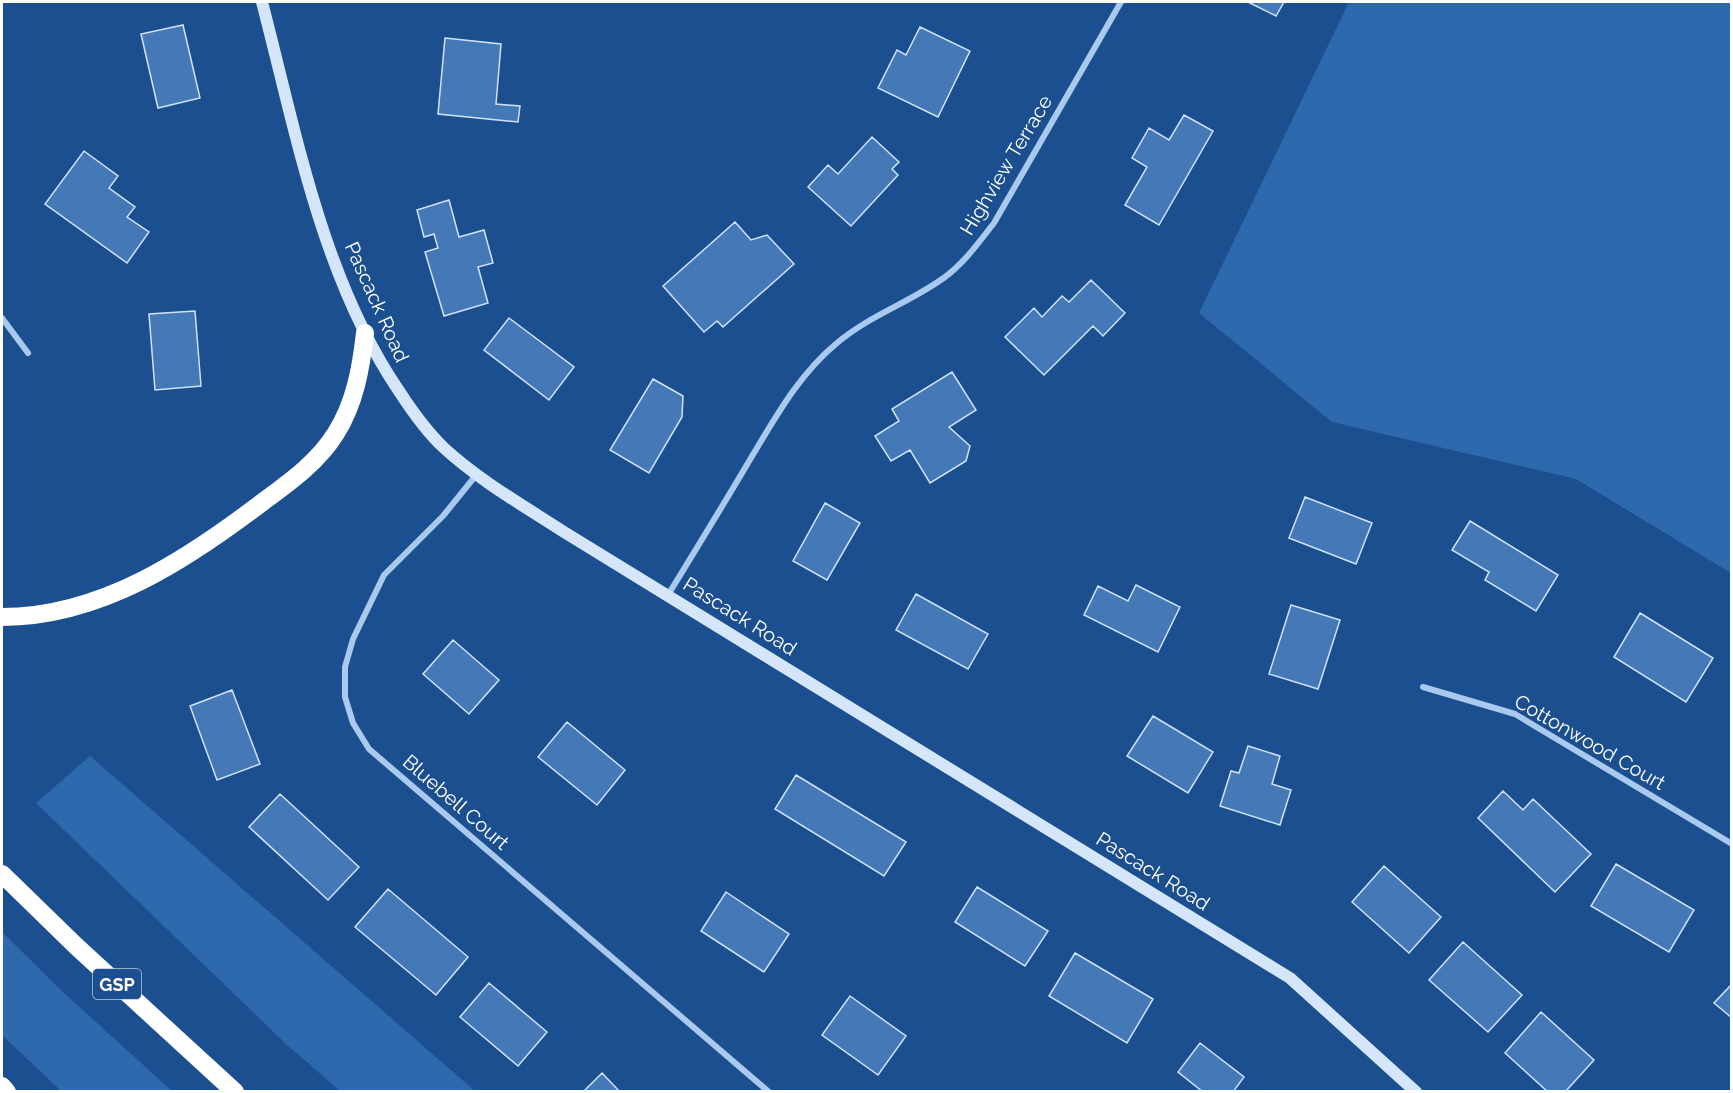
<svg xmlns="http://www.w3.org/2000/svg" width="1733" height="1093" font-family="Raleway,sans-serif">
<style>
.green{fill:#2e69ad}
.building{fill:#4478b7;stroke:#cfe3fa;stroke-width:1.5}
.lines{fill:none;stroke-linecap:round;stroke-linejoin:round}
.street{stroke:#a9c9ee;stroke-width:6}
.secondary{stroke:#d6e6fa;stroke-width:12}
.highway{stroke:#fff;stroke-width:18}
.labels{text-anchor:middle;dominant-baseline:central;stroke-width:4.5;stroke-linejoin:round;paint-order:stroke}
.shield{fill:#1b4f8f;stroke:#bbcadd;stroke-width:1.5}
.shield-label{font-size:18px;font-weight:bold;fill:#fff}
.street-label{font-size:20px;fill:#fff;stroke:#1b4f8f}
</style>
<rect width="100%" height="100%" fill="#1b4f8f"/>
<path class="green" d="M 1349,2 L 1731,2 L 1731,573 L 1576,479 L 1332,422 L 1199,313 Z
M 90,756 L 475,1091 L 340,1091 L 286,1044 L 36,803 Z
M 2,932 L 64,993 L 172,1091 L 61,1091 L 2,1035 Z"/>
<path class="building" d="M 1248,2 L 1284,2 L 1276,16 Z
M 183,25 L 200,98 L 158,108 L 141,34 Z
M 920,27 L 970,51 L 938,117 L 878,88 L 897,50 L 906,55 Z
M 445,38 L 501,44 L 496,104 L 520,106 L 518,122 L 438,114 Z
M 1184,115 L 1213,131 L 1159,225 L 1125,205 L 1147,167 L 1132,158 L 1149,128 L 1169,140 Z
M 872,137 L 899,162 L 892,169 L 898,175 L 851,226 L 808,187 L 828,165 L 838,174 Z
M 84,151 L 118,176 L 109,188 L 135,207 L 127,217 L 149,232 L 127,263 L 45,204 Z
M 449,200 L 459,237 L 484,230 L 493,263 L 478,267 L 488,303 L 444,316 L 425,252 L 438,248 L 434,234 L 424,237 L 417,210 Z
M 735,222 L 751,240 L 767,235 L 794,264 L 723,327 L 717,321 L 704,332 L 663,286 Z
M 1091,280 L 1125,313 L 1103,336 L 1093,326 L 1044,375 L 1005,337 L 1034,308 L 1042,317 L 1062,296 L 1069,302 Z
M 195,311 L 201,386 L 155,390 L 149,314 Z
M 509,318 L 574,367 L 549,400 L 484,350 Z
M 952,372 L 976,410 L 949,427 L 970,446 L 966,461 L 930,483 L 910,450 L 891,461 L 875,436 L 899,421 L 892,409 Z
M 653,379 L 683,396 L 682,417 L 649,473 L 610,450 Z
M 1305,497 L 1372,523 L 1356,564 L 1289,538 Z
M 825,503 L 860,523 L 827,580 L 793,561 Z
M 1470,521 L 1558,575 L 1536,611 L 1485,580 L 1489,572 L 1452,550 Z
M 1136,585 L 1180,607 L 1158,652 L 1084,615 L 1098,586 L 1128,601 Z
M 916,594 L 988,634 L 968,669 L 896,630 Z
M 1291,605 L 1340,620 L 1318,689 L 1269,674 Z
M 1640,613 L 1713,658 L 1686,702 L 1614,657 Z
M 453,640 L 499,680 L 469,714 L 423,674 Z
M 232,690 L 260,764 L 217,780 L 190,706 Z
M 1153,716 L 1213,752 L 1188,793 L 1127,756 Z
M 567,722 L 625,770 L 597,805 L 538,757 Z
M 1248,746 L 1280,756 L 1272,784 L 1291,790 L 1280,825 L 1220,806 L 1231,771 L 1239,773 Z
M 796,775 L 906,842 L 884,876 L 775,809 Z
M 1503,791 L 1523,810 L 1533,799 L 1591,854 L 1555,892 L 1478,818 Z
M 280,794 L 359,867 L 328,900 L 249,827 Z
M 1616,864 L 1694,910 L 1669,952 L 1591,906 Z
M 1384,866 L 1441,917 L 1409,953 L 1352,902 Z
M 977,887 L 1048,931 L 1025,966 L 955,922 Z
M 388,889 L 468,957 L 436,995 L 355,927 Z
M 726,892 L 789,934 L 764,972 L 701,931 Z
M 1463,942 L 1522,995 L 1488,1032 L 1429,980 Z
M 1075,953 L 1153,999 L 1127,1043 L 1049,996 Z
M 489,983 L 547,1032 L 518,1066 L 460,1017 Z
M 1732,984 L 1732,1018 L 1714,1003 Z
M 850,996 L 906,1036 L 878,1075 L 822,1035 Z
M 1541,1012 L 1594,1060 L 1565,1092 L 1548,1092 L 1505,1053 Z
M 1200,1043 L 1244,1077 L 1233,1092 L 1203,1092 L 1178,1072 Z
M 602,1073 L 620,1092 L 583,1092 Z"/>
<g class="lines">
<path class="street" d="M 2,318 L 28,353
M 477,474 L 443,516 L 384,575 L 353,639 L 345,667 L 345,697 L 353,723 L 369,749 L 769,1092
M 668,595 C 695,551 722,507 748,463 C 774,420 798,375 837,343 C 870,315 911,302 945,277 C 965,262 979,242 994,223 L 1121,2
M 1423,687 L 1515,714 L 1732,844"/>
<path class="secondary" d="M 262,2 C 296,132 322,278 399,391 C 412,411 427,432 444,448 C 480,481 524,506 564,532 L 1290,978 L 1416,1092"/>
<path class="highway" d="M 2,617 C 101,617 188,559 264,501 C 290,482 319,461 336,433 C 355,403 361,368 365,333
M 2,874 L 76,946 L 235,1092
M 2,1086 L 7,1092"/>
</g>
<g class="labels">
<rect class="shield" x="93" y="969" width="48" height="30" rx="4.5"/>
<g class="shield-label">
<text x="117" y="984">GSP</text>
</g>
<g class="street-label">
<text transform="translate(1006 165) rotate(-59)">Highview Terrace</text>
<text transform="translate(377 302) rotate(66)">Pascack Road</text>
<text transform="translate(740 616) rotate(32)">Pascack Road</text>
<text transform="translate(1590 742) rotate(30)">Cottonwood Court</text>
<text transform="translate(456 802) rotate(41)">Bluebell Court</text>
<text transform="translate(1153 871) rotate(32)">Pascack Road</text>
</g>
</g>
<rect width="1733" height="1093" fill="none" stroke="#ffffff" stroke-width="6"/>
</svg>
